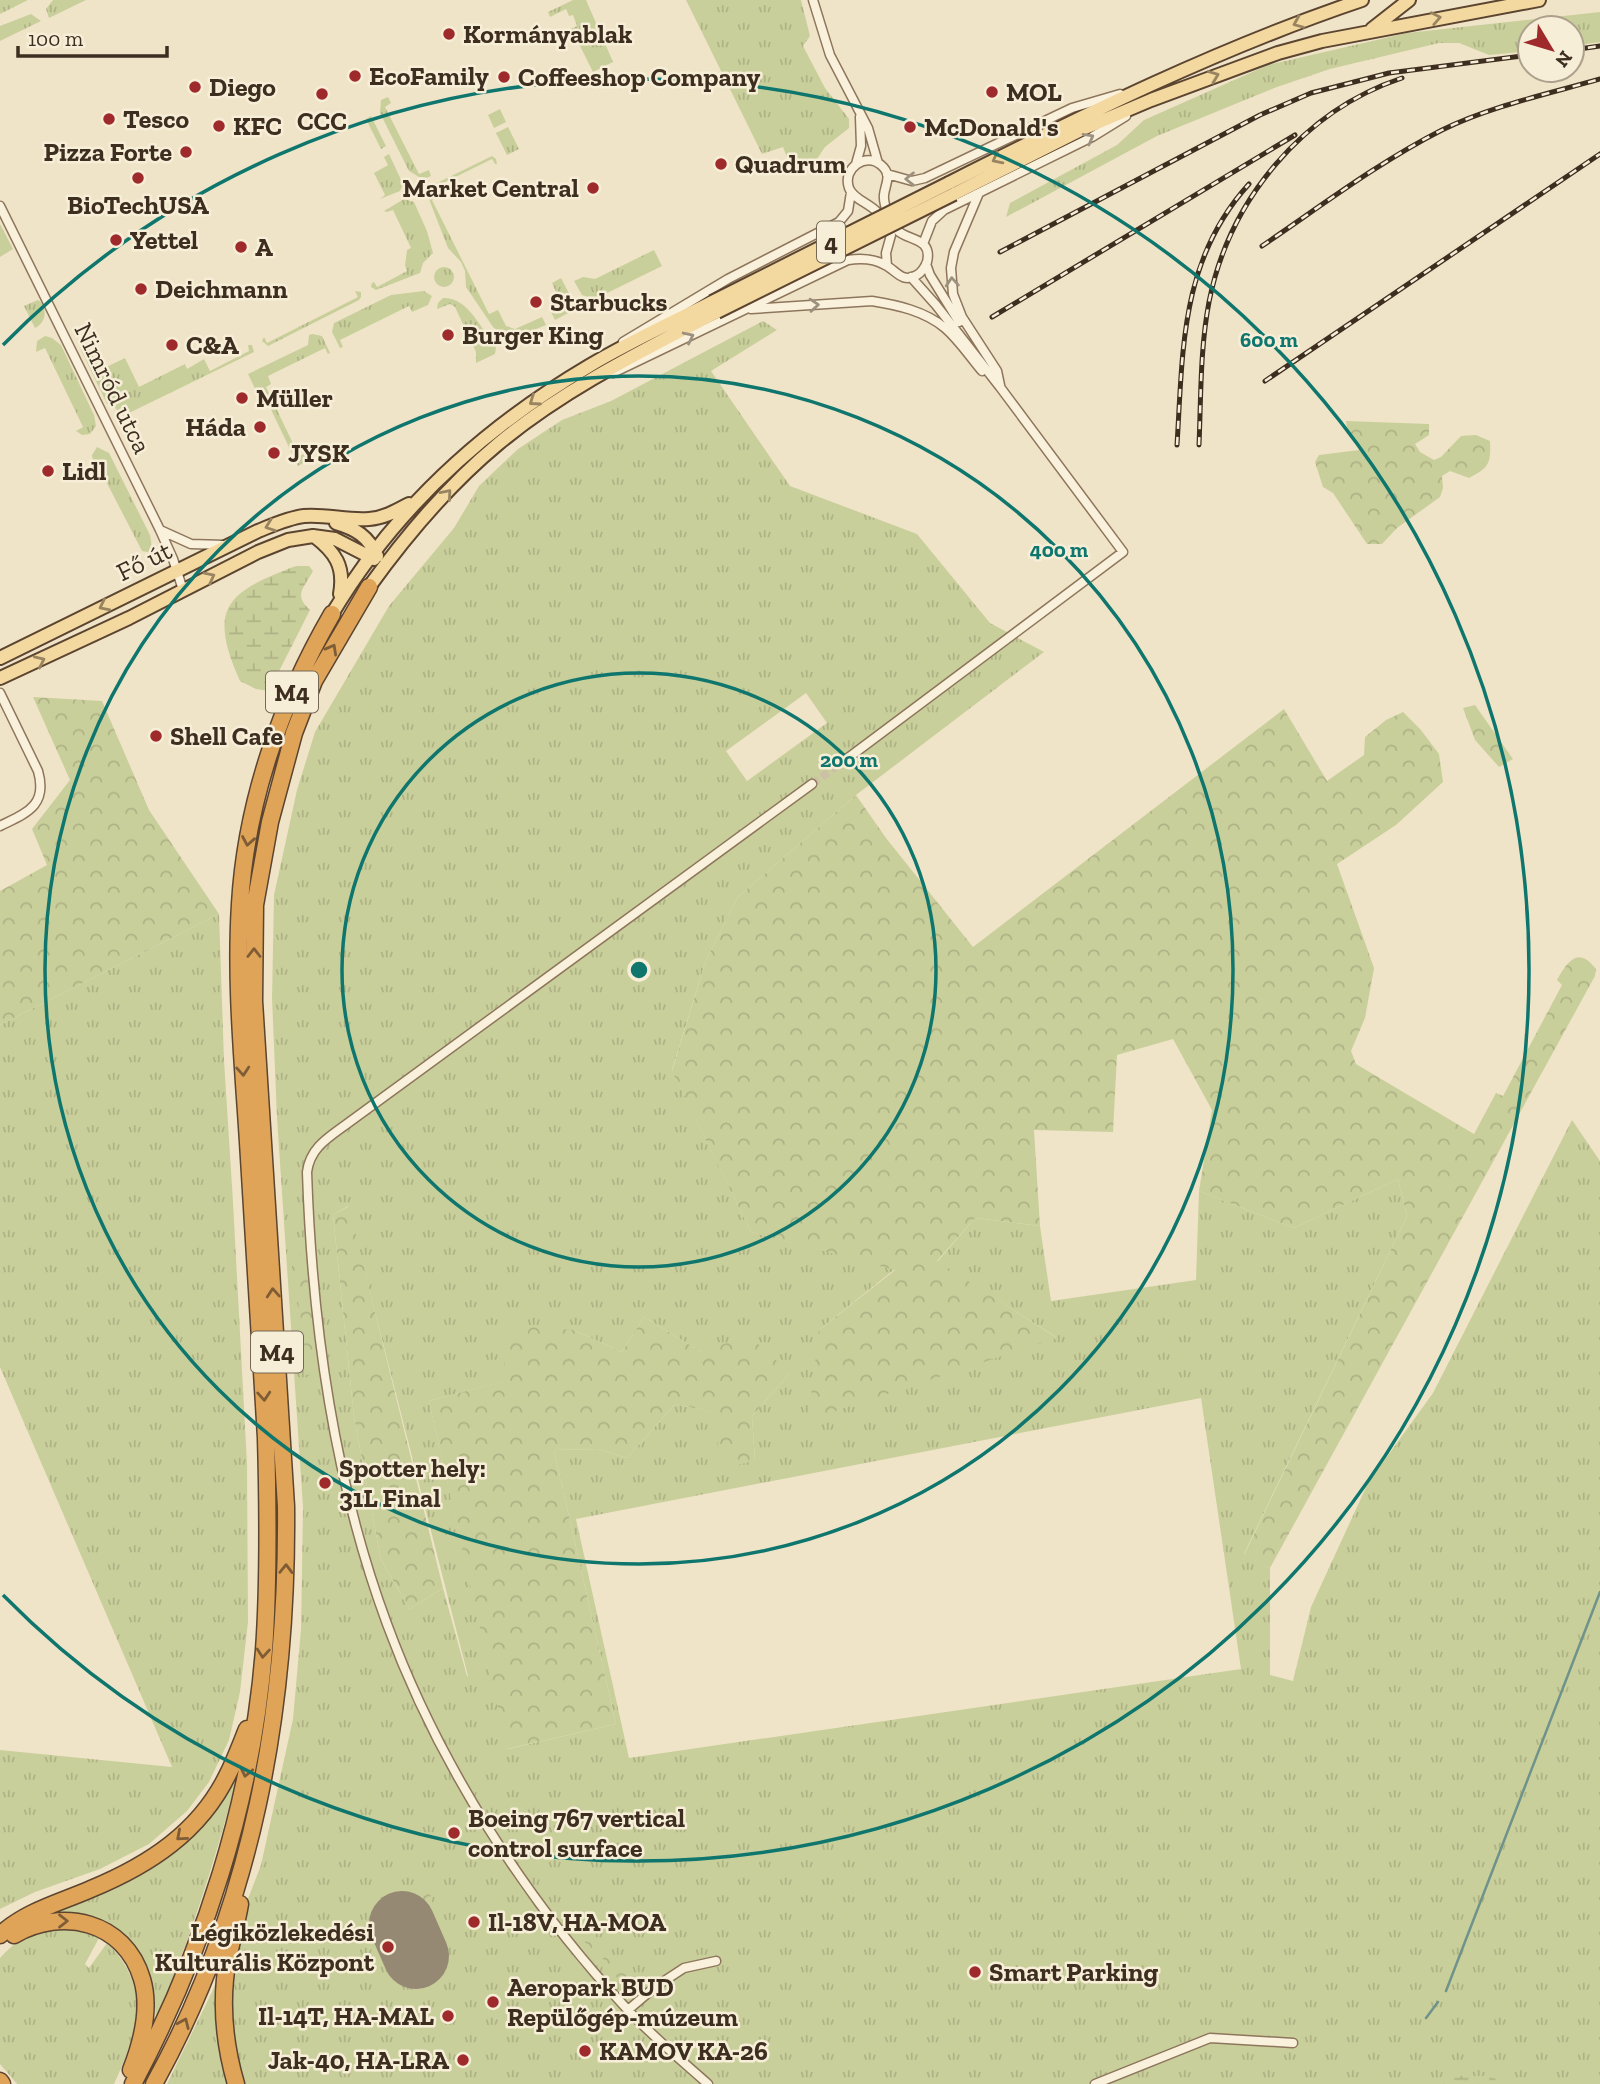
<svg xmlns="http://www.w3.org/2000/svg" width="1600" height="2084" font-family="'Zilla Slab',serif">
<style>
.grass{fill:url(#grass-tufts);fill-rule:evenodd}
.forest{fill:url(#forest-crowns)}
.wetland{fill:url(#wetland-marsh)}
.lines{fill:none;stroke-linecap:round;stroke-linejoin:round}
.stream{stroke:#6f938a;stroke-width:2.5}
.runway{stroke:#968974;stroke-width:66}
.street-tunnel{stroke:#ccc0a6;stroke-width:8;stroke-dasharray:8 4;stroke-linecap:butt}
.street-casing{stroke:#8d765c;stroke-width:11}
.primary-casing{stroke:#5b4430;stroke-width:16}
.highway-casing{stroke:#5b4430;stroke-width:19}
.street{stroke:#faf1dc;stroke-width:8}
.primary{stroke:#f3d9a0;stroke-width:12}
.highway{stroke:#e0a458;stroke-width:16}
.rail-casing{stroke:#3d2e20;stroke-width:5}
.rail{stroke:#f7eed8;stroke-width:2.5;stroke-dasharray:8;stroke-linecap:butt}
.primary-bridge-casing{stroke:#5b4430;stroke-width:16;stroke-linecap:butt}
.primary-bridge{stroke:#f3d9a0;stroke-width:12}
.oneway{stroke:#988460}
.oneway2{stroke:#9c907e}
.oneway3{stroke:#7e5d36}
.ring{fill:none;stroke:#0f766e;stroke-width:3.5}
.poi-dot{fill:#9e2a2b;stroke:#f7eed8;stroke-width:2.5}
.labels{text-anchor:middle;dominant-baseline:central;stroke-width:5;stroke-linejoin:round;paint-order:stroke}
.shield{fill:#f7eed8;stroke:#756857;stroke-width:2}
.shield-label{font-size:24px;font-weight:bold;fill:#3d2e20}
.poi-label{font-size:26px;font-weight:bold;fill:#3d2e20;stroke:#f7eed8;text-anchor:start}
.street-label{font-size:26px;fill:#3d2e20;stroke:#f7eed8}
.centre{fill:#0f766e;stroke:#f7eed8;stroke-width:3.5}
.ring-label{font-size:21px;text-anchor:middle;font-weight:bold;fill:#0f766e;stroke:#f7eed8;stroke-width:5;stroke-linejoin:round;paint-order:stroke}
</style>
<defs>
<pattern id="grass-tufts" width="24" height="20" patternUnits="userSpaceOnUse" patternTransform="scale(1.75)"><rect width="24" height="20" fill="#c9cf9b"/><path d="M3 7l-1-3M5 7V3M7 7l1-3M15 17l-1-3M17 17v-4M19 17l1-3" fill="none" stroke="#aeb285"/></pattern>
<pattern id="forest-crowns" width="20" height="18" patternUnits="userSpaceOnUse" patternTransform="scale(1.75)"><rect width="20" height="18" fill="#c9cf9b"/><path d="M2 6a3 3 0 1 1 6 0M12 15a3 3 0 1 1 6 0" fill="none" stroke="#aeb285"/></pattern>
<pattern id="wetland-marsh" width="20" height="14" patternUnits="userSpaceOnUse" patternTransform="scale(1.75)"><rect width="20" height="14" fill="#c9cf9b"/><path d="M1 5h8M5 5V1M11 12h8M15 12V8" fill="none" stroke="#aeb285"/></pattern>
</defs>
<rect width="100%" height="100%" fill="#f0e4c8"/>
<path class="grass" d="M 0,0 L 28,0 L 0,14 Z
M 53,0 L 86,0 L 49,18 L 46,9 Z
M 573,0 L 586,0 L 613,62 L 593,72 L 577,40 L 570,43 L 565,32 L 577,26 L 573,15 L 569,16 L 566,9 L 550,17 L 548,12 Z
M 686,0 L 801,0 L 810,36 L 803,46 L 825,88 L 849,119 L 849,128 L 825,147 L 817,159 L 791,163 L 779,173 L 777,168 L 788,160 L 783,147 L 762,154 Z
M 1600,12 L 1600,42 L 1572,46 L 1572,28 L 1530,28 L 1530,51 L 1489,55 L 1459,43 L 1439,43 L 1330,69 L 1277,87 L 1157,136 L 1006,217 L 1010,203 L 1117,145 L 1144,120 L 1268,65 L 1407,33 Z
M 31,14 L 41,21 L 0,41 L 0,26 Z
M 388,97 L 391,103 L 385,107 L 419,174 L 429,170 L 431,176 L 426,178 L 419,177 L 409,171 L 380,113 L 381,100 Z
M 500,109 L 506,122 L 494,128 L 488,115 Z
M 371,116 L 386,146 L 381,149 L 366,119 Z
M 508,127 L 519,149 L 507,155 L 496,133 Z
M 389,154 L 403,184 L 400,191 L 380,199 L 385,195 L 374,173 L 388,165 L 384,157 Z
M 492,156 L 496,159 L 497,164 L 495,164 L 492,159 L 435,187 L 438,196 L 432,200 L 489,314 L 498,310 L 506,326 L 515,329 L 542,317 L 546,325 L 519,336 L 503,335 L 493,327 L 466,287 L 465,271 L 461,262 L 448,248 L 427,194 L 433,185 Z
M 404,199 L 414,202 L 427,231 L 433,253 L 423,263 L 420,273 L 376,290 L 371,287 L 372,283 L 374,282 L 377,287 L 407,271 L 405,265 L 407,250 L 411,248 L 393,210 L 387,212 L 384,211 Z
M 654,250 L 662,266 L 595,299 L 582,295 L 574,281 L 583,277 L 595,279 Z
M434 277a10 10 0 1 1 20 0a10 10 0 1 1-20 0Z
M 561,278 L 575,305 L 572,311 L 555,320 L 551,312 L 558,308 L 560,301 L 552,283 Z
M 355,291 L 361,292 L 361,297 L 359,300 L 268,346 L 262,341 L 264,337 L 267,343 L 358,297 Z
M 424,291 L 432,296 L 428,305 L 412,312 L 409,306 L 340,340 L 343,347 L 340,348 L 332,332 L 334,323 L 391,295 Z
M 443,298 C 468,296 482,331 496,347 L 495,354 L 476,363 L 476,352 L 455,307 L 450,304 L 437,309 L 438,303 Z
M 38,300 L 42,303 C 47,313 45,323 35,328 L 24,306 Z
M 763,321 L 777,330 L 711,371 L 790,486 L 917,534 L 990,623 L 1044,652 L 856,795 L 738,897 L 706,960 L 672,1070 L 751,1232 L 895,1269 L 819,1330 L 1056,1337 L 937,1262 L 975,1218 L 1040,1226 L 1051,1301 L 1196,1280 L 1199,1191 L 1294,1228 L 1398,1179 L 1407,1216 L 1244,1554 L 1270,1568 L 1270,1675 L 1293,1681 L 1311,1607 L 1368,1483 L 1433,1393 L 1572,1120 L 1600,1161 L 1600,2084 L 167,2084 L 212,1992 L 261,1865 L 293,1719 L 301,1629 L 303,1507 L 277,1118 L 272,998 L 274,895 L 297,790 L 315,732 L 389,606 L 454,528 L 479,486 L 518,449 L 562,420 L 611,401 ZM 806,693 L 827,723 L 747,781 L 726,751 ZM 348,1206 L 468,1676 L 467,1676 L 443,1588 L 410,1609 L 381,1560 L 354,1417 L 333,1215 ZM 644,1317 L 703,1353 L 790,1373 L 752,1416 L 755,1461 L 713,1412 L 675,1404 L 627,1458 L 598,1449 L 554,1450 L 616,1724 L 508,1749 L 429,1401 L 505,1381 L 573,1330 L 622,1352 ZM 1201,1398 L 1241,1669 L 629,1758 L 576,1519 Z
M 312,334 L 322,336 L 330,353 L 328,354 L 325,348 L 268,376 L 271,384 L 266,387 L 299,456 L 304,454 L 307,461 L 298,466 L 265,397 L 260,399 L 248,374 L 308,345 L 309,335 Z
M 45,336 L 52,338 L 61,345 L 94,415 L 96,426 L 90,434 L 82,435 L 76,431 L 83,427 L 45,348 L 36,352 L 37,341 Z
M 87,336 L 91,339 L 86,342 L 100,370 L 125,358 L 139,387 L 185,364 L 187,369 L 204,359 L 210,371 L 249,351 L 248,345 L 252,345 L 254,352 L 127,414 L 121,415 L 112,404 L 107,404 L 81,350 L 80,344 Z
M 97,447 L 109,453 L 150,535 L 153,553 L 142,551 L 95,460 L 93,461 L 92,455 Z
M 219,914 L 224,1060 L 233,1202 L 247,1464 L 248,1622 L 240,1692 L 229,1740 L 209,1782 L 187,1811 L 149,1844 L 100,1869 L 35,1892 L 0,1909 L 0,1750 L 172,1767 L 0,1367 L 0,1025 Z
M 237,1776 C 216,1860 189,1941 156,2021 L 154,1994 L 146,1968 L 92,1917 L 72,1912 L 48,1914 C 111,1892 173,1868 214,1812 C 223,1801 230,1788 237,1776 Z
M 69,1927 L 99,1938 L 85,1964 L 89,1968 L 107,1943 C 153,1987 137,2034 114,2084 L 17,2084 L 0,2064 L 0,1958 C 23,1933 36,1932 69,1927 Z"/>
<path class="forest" d="M 0,224 L 13,249 L 0,257 Z
M 1346,421 L 1429,424 L 1429,435 L 1415,444 L 1420,452 L 1434,460 L 1441,457 L 1461,436 L 1476,435 L 1490,441 C 1491,464 1489,468 1469,478 L 1450,471 L 1442,476 L 1443,488 L 1440,497 L 1397,528 L 1382,544 L 1367,544 L 1333,493 L 1323,487 L 1315,462 L 1319,455 L 1359,450 L 1358,443 C 1350,437 1347,431 1346,421 Z
M 33,697 L 102,701 L 149,810 L 219,914 L 0,1025 L 0,891 L 47,865 L 32,829 L 70,780 Z
M 1475,705 L 1513,759 L 1499,767 L 1475,740 L 1463,708 Z
M 1284,709 L 1327,781 L 1364,755 L 1365,737 L 1386,720 L 1403,712 L 1421,730 L 1439,754 L 1443,782 L 1396,825 L 1337,864 L 1374,968 L 1365,1018 L 1351,1051 L 1356,1064 L 1474,1134 L 1496,1093 L 1503,1096 L 1562,985 L 1557,980 C 1567,962 1578,945 1596,969 L 1595,976 L 1270,1568 L 1244,1555 L 1407,1216 L 1398,1179 L 1294,1228 L 1199,1191 L 1212,1110 L 1173,1039 L 1117,1055 L 1113,1132 L 1034,1130 L 1040,1226 L 975,1218 L 937,1261 L 1057,1338 L 808,1420 L 819,1330 L 895,1270 L 751,1232 L 672,1071 L 706,960 L 738,897 L 856,795 L 886,838 L 973,947 Z
M 349,1206 L 443,1588 L 410,1609 L 381,1560 L 354,1417 L 333,1215 Z
M 300,1254 L 308,1260 L 318,1366 L 316,1372 L 311,1376 L 306,1375 L 304,1371 L 299,1338 L 301,1319 L 292,1267 L 292,1259 L 295,1255 Z
M 644,1317 L 703,1353 L 747,1334 L 790,1373 L 752,1416 L 755,1461 L 722,1468 L 712,1412 L 675,1404 L 627,1458 L 598,1449 L 554,1450 L 616,1724 L 507,1749 L 429,1401 L 504,1381 L 505,1325 L 573,1330 L 622,1352 Z
M 428,1886 L 433,1905 L 392,1917 L 389,1896 Z
M 576,1920 L 588,1926 L 599,1942 L 593,1951 L 571,1927 Z
M 606,1954 L 630,1978 L 648,1991 L 635,1998 L 602,1960 Z"/>
<path class="wetland" d="M 296,566 L 309,566 L 313,571 C 304,588 293,595 310,610 L 269,691 L 256,689 L 240,681 C 207,607 227,592 296,566 Z
M 1452,2076 L 1491,2076 L 1503,2084 L 1440,2084 Z"/>
<g class="lines">
<path class="stream" d="M 1446,1991 L 1600,1592
M 1426,2018 L 1438,2002"/>
<path class="runway" d="M 402,1924 L 416,1956"/>
<path class="street-tunnel" d="M 812,784 L 848,758"/>
<g class="street-casing">
<path id="street" d="M 813,0 L 830,55 L 868,128 L 878,163
M 856,164 L 861,146 L 860,117
M 887,174 L 912,181 L 925,178 L 1072,108 L 1120,94
M 979,193 L 954,252 L 951,268 L 953,294 L 962,317 L 997,371 L 1000,385
M 0,206 L 160,530 L 173,559 L 183,590
M 923,244 L 932,221 L 944,210 L 1092,137 L 1126,116
M 926,264 L 930,275 L 959,322
M 751,309 L 872,301 C 897,305 925,311 945,328 C 959,340 970,357 982,371
M 623,342 L 728,279 L 839,222 L 848,211 L 851,192
M 613,373 L 848,260 C 861,258 873,258 885,265 C 896,270 902,284 917,275 C 922,272 925,267 927,262 C 933,237 907,241 897,230 C 891,223 883,205 884,195 C 885,184 893,175 881,165 C 866,152 842,168 849,188 C 853,199 869,203 877,212 C 883,218 887,227 891,235 L 886,253 L 887,266
M 160,530 L 191,544 L 224,545
M 0,693 L 38,771 C 48,806 26,813 0,826
M 848,758 L 1123,552 L 1000,387 L 936,305 L 911,277
M 628,2010 L 655,1987 L 684,1968 L 716,1961
M 708,2084 C 681,2060 652,2036 627,2009 C 526,1901 438,1763 387,1624 C 334,1481 312,1324 307,1172 C 310,1149 326,1139 344,1126 L 812,784
M 1095,2084 L 1210,2038 L 1293,2043"/>
</g>
<g class="primary-casing">
<path id="primary" d="M 1372,29 L 1409,0
M 949,183 C 1084,115 1219,48 1362,0
M 954,194 L 1085,128 L 1151,100 L 1278,53 L 1322,41 L 1539,0
M 336,523 C 356,529 368,536 377,556
M 314,536 C 335,552 345,566 340,594
M 369,587 C 405,537 451,483 498,444 C 564,389 642,351 717,312
M 332,614 C 395,508 484,428 589,366 C 629,342 671,323 712,302
M 0,658 L 258,531 C 273,525 288,518 304,516 C 326,514 348,521 369,519 C 384,518 396,511 409,504
M 0,678 L 129,618 L 258,552 L 288,540 L 313,536 L 335,539 L 374,559"/>
</g>
<g class="highway-casing">
<path id="highway" d="M 0,1935 C 26,1911 59,1903 91,1889 C 149,1865 200,1832 228,1774 C 235,1760 241,1744 247,1729
M 14,1935 C 62,1907 125,1921 142,1979 C 151,2009 142,2042 131,2070
M 0,2081 L 2,2084
M 133,2084 C 204,1950 252,1802 264,1650 C 269,1580 268,1509 266,1438 C 260,1339 254,1241 248,1142 C 243,1063 235,983 240,904 C 246,802 281,702 332,614
M 154,2084 C 253,1905 288,1709 286,1506 L 254,1001 L 255,905 L 270,822 L 294,733 L 314,681 L 369,587
M 236,2084 C 224,2043 220,2001 228,1958 C 232,1940 237,1922 240,1904"/>
</g>
<use href="#street" class="street"/>
<use href="#primary" class="primary"/>
<use href="#highway" class="highway"/>
<g class="rail-casing">
<path id="rail" d="M 1572,50 L 1600,46
M 1262,246 C 1321,206 1379,162 1442,130 C 1491,106 1548,94 1600,79
M 1000,252 L 1260,115 L 1311,93 L 1389,73 L 1530,55
M 992,317 L 1295,135
M 1265,381 L 1600,154
M 1177,445 C 1183,350 1180,260 1249,184
M 1199,445 C 1201,398 1200,349 1209,302 C 1229,200 1303,111 1402,78"/>
</g>
<use href="#rail" class="rail"/>
<g class="primary-bridge-casing">
<path id="primary-bridge" d="M 712,302 L 949,183
M 717,312 L 954,194"/>
</g>
<use href="#primary-bridge" class="primary-bridge"/>
</g>
<defs><path id="oneway-chevron" d="M-2-3.5L2.5 0L-2 3.5" fill="none" stroke-width="1.6" stroke-linecap="round" stroke-linejoin="round" transform="scale(1.75)"/></defs>
<g class="oneway">
<use href="#oneway-chevron" transform="translate(1436 18) rotate(-11)"/>
<use href="#oneway-chevron" transform="translate(1298 23) rotate(157)"/>
<use href="#oneway-chevron" transform="translate(1214 76) rotate(-21)"/>
<use href="#oneway-chevron" transform="translate(997 159) rotate(153)"/>
<use href="#oneway-chevron" transform="translate(534 401) rotate(145)"/>
<use href="#oneway-chevron" transform="translate(447 494) rotate(-49)"/>
<use href="#oneway-chevron" transform="translate(270 526) rotate(160)"/>
<use href="#oneway-chevron" transform="translate(210 577) rotate(-27)"/>
<use href="#oneway-chevron" transform="translate(104 606) rotate(154)"/>
<use href="#oneway-chevron" transform="translate(40 661) rotate(-25)"/>
</g>
<g class="oneway2">
<use href="#oneway-chevron" transform="translate(1089 138) rotate(-29)"/>
<use href="#oneway-chevron" transform="translate(910 179) rotate(-180)"/>
<use href="#oneway-chevron" transform="translate(952 282) rotate(-94)"/>
<use href="#oneway-chevron" transform="translate(814 305) rotate(-4)"/>
<use href="#oneway-chevron" transform="translate(689 337) rotate(-26)"/>
</g>
<g class="oneway3">
<use href="#oneway-chevron" transform="translate(332 649) rotate(-61)"/>
<use href="#oneway-chevron" transform="translate(248 841) rotate(100)"/>
<use href="#oneway-chevron" transform="translate(254 953) rotate(-90)"/>
<use href="#oneway-chevron" transform="translate(243 1071) rotate(86)"/>
<use href="#oneway-chevron" transform="translate(273 1293) rotate(-94)"/>
<use href="#oneway-chevron" transform="translate(264 1396) rotate(86)"/>
<use href="#oneway-chevron" transform="translate(286 1569) rotate(-89)"/>
<use href="#oneway-chevron" transform="translate(263 1653) rotate(95)"/>
<use href="#oneway-chevron" transform="translate(246 1772) rotate(102)"/>
<use href="#oneway-chevron" transform="translate(181 1836) rotate(139)"/>
<use href="#oneway-chevron" transform="translate(63 1921)"/>
<use href="#oneway-chevron" transform="translate(184 2023) rotate(-66)"/>
</g>
<g class="ring">
<circle cx="639" cy="970" r="297"/>
<circle cx="639" cy="970" r="594"/>
<path d="M3 345A891 891 0 1 1 3 1595"/>
</g>
<g class="poi-dot">
<circle cx="449" cy="34" r="7"/>
<circle cx="355" cy="76" r="7"/>
<circle cx="504" cy="77" r="7"/>
<circle cx="195" cy="87" r="7"/>
<circle cx="992" cy="92" r="7"/>
<circle cx="322" cy="94" r="7"/>
<circle cx="109" cy="119" r="7"/>
<circle cx="219" cy="126" r="7"/>
<circle cx="910" cy="127" r="7"/>
<circle cx="186" cy="152" r="7"/>
<circle cx="721" cy="164" r="7"/>
<circle cx="138" cy="178" r="7"/>
<circle cx="593" cy="188" r="7"/>
<circle cx="116" cy="240" r="7"/>
<circle cx="241" cy="247" r="7"/>
<circle cx="141" cy="289" r="7"/>
<circle cx="536" cy="302" r="7"/>
<circle cx="448" cy="335" r="7"/>
<circle cx="172" cy="345" r="7"/>
<circle cx="242" cy="398" r="7"/>
<circle cx="260" cy="427" r="7"/>
<circle cx="274" cy="453" r="7"/>
<circle cx="48" cy="471" r="7"/>
<circle cx="156" cy="736" r="7"/>
<circle cx="325" cy="1483" r="7"/>
<circle cx="454" cy="1833" r="7"/>
<circle cx="474" cy="1922" r="7"/>
<circle cx="388" cy="1947" r="7"/>
<circle cx="975" cy="1972" r="7"/>
<circle cx="493" cy="2002" r="7"/>
<circle cx="448" cy="2016" r="7"/>
<circle cx="585" cy="2051" r="7"/>
<circle cx="463" cy="2060" r="7"/>
</g>
<g class="labels">
<g class="shield">
<rect x="817" y="221.5" width="28" height="41" rx="5"/>
<rect x="266" y="671.5" width="52" height="41" rx="5"/>
<rect x="251" y="1331.5" width="52" height="41" rx="5"/>
</g>
<g class="shield-label">
<text x="831" y="242">4</text>
<text x="292" y="692">M4</text>
<text x="277" y="1352">M4</text>
</g>
<g class="poi-label">
<text x="463" y="34">Kormányablak</text>
<text x="369" y="76">EcoFamily</text>
<text x="518" y="77">Coffeeshop Company</text>
<text x="209" y="87">Diego</text>
<text x="1006" y="92">MOL</text>
<text x="123" y="119">Tesco</text>
<text x="322" y="121" text-anchor="middle">CCC</text>
<text x="233" y="126">KFC</text>
<text x="924" y="127">McDonald's</text>
<text x="172" y="152" text-anchor="end">Pizza Forte</text>
<text x="735" y="164">Quadrum</text>
<text x="579" y="188" text-anchor="end">Market Central</text>
<text x="138" y="205" text-anchor="middle">BioTechUSA</text>
<text x="130" y="240">Yettel</text>
<text x="255" y="247">A</text>
<text x="155" y="289">Deichmann</text>
<text x="550" y="302">Starbucks</text>
<text x="462" y="335">Burger King</text>
<text x="186" y="345">C&amp;A</text>
<text x="256" y="398">Müller</text>
<text x="246" y="427" text-anchor="end">Háda</text>
<text x="288" y="453">JYSK</text>
<text x="62" y="471">Lidl</text>
<text x="170" y="736">Shell Cafe</text>
<text x="339" y="1468">Spotter hely:<tspan x="339" dy="30">31L Final</tspan></text>
<text x="468" y="1818">Boeing 767 vertical<tspan x="468" dy="30">control surface</tspan></text>
<text x="488" y="1922">Il-18V, HA-MOA</text>
<text x="374" y="1932" text-anchor="end">Légiközlekedési<tspan x="374" dy="30">Kulturális Központ</tspan></text>
<text x="989" y="1972">Smart Parking</text>
<text x="507" y="1987">Aeropark BUD<tspan x="507" dy="30">Repülőgép-múzeum</tspan></text>
<text x="434" y="2016" text-anchor="end">Il-14T, HA-MAL</text>
<text x="599" y="2051">KAMOV KA-26</text>
<text x="449" y="2060" text-anchor="end">Jak-40, HA-LRA</text>
</g>
<g class="street-label">
<text transform="translate(113 388) rotate(64)">Nimród utca</text>
<text transform="translate(144 561) rotate(-26)">Fő út</text>
</g>
</g>
<circle cx="639" cy="970" r="10" class="centre"/>
<g class="ring-label">
<text x="1269" y="347">600 m</text>
<text x="1059" y="557">400 m</text>
<text x="849" y="767">200 m</text>
</g>
<g transform="translate(1551 49) rotate(128)"><circle r="33" fill="#f7eed8" stroke="#ada18e" stroke-width="2"/>
<path d="M0-5L12 26L0 18L-12 26Z" fill="#9e2a2b"/>
<text y="-10" font-size="19" font-weight="bold" text-anchor="middle" fill="#3d2e20">N</text>
</g>
<path d="M18 46v10h149v-10" fill="none" stroke="#3d2e20" stroke-width="3.5"/>
<text x="28" y="46" font-size="21" fill="#3d2e20" stroke="#f7eed8" stroke-width="5" paint-order="stroke">100 m</text>
</svg>
